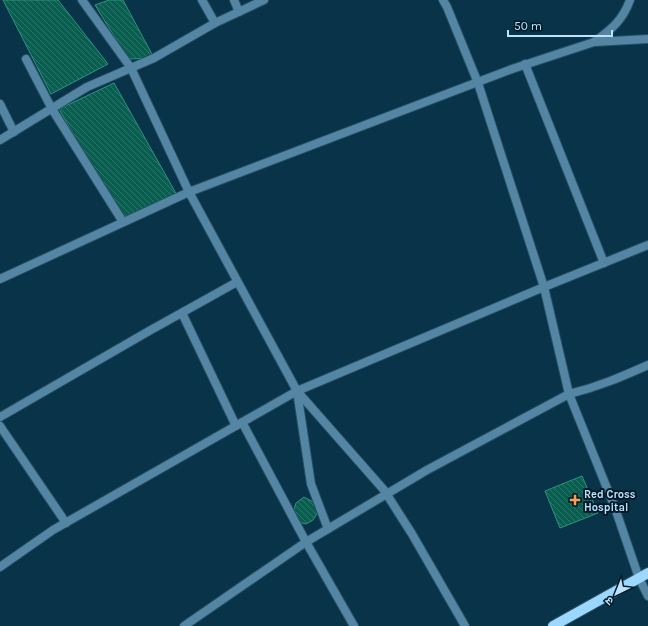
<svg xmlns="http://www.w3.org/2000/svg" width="648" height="626" font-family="Karla,'Noto Sans Devanagari',sans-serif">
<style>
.building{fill:url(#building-back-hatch);stroke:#2d937e}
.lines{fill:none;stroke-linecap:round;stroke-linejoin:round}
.minor-casing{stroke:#264f65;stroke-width:10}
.tertiary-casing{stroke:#264f65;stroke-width:10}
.primary-casing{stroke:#264f65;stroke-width:12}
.minor{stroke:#5486a4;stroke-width:8}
.tertiary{stroke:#5486a4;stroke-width:8}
.primary{stroke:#9cd8fd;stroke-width:10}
.poi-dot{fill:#fc9d54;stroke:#001a2a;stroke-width:1.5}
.labels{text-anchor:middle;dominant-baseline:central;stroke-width:4;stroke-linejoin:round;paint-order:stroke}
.poi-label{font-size:11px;font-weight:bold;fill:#bee2f8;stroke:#001a2a;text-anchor:start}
</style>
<defs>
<pattern id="building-back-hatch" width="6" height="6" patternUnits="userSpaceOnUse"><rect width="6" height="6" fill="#095e4f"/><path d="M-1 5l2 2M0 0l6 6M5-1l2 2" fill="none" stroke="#2b7569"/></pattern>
</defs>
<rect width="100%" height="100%" fill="#093349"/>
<path class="building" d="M 3,0 L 58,0 L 108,64 L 51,94 Z
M 109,0 L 123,0 L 154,58 L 128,59 L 95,5 Z
M 114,83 L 178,197 L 123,222 L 59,109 Z
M 582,476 L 598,513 L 560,528 L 545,491 Z
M 304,497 L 315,503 L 318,512 L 313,520 L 306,524 L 298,522 L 293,512 L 296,503 Z"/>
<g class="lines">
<g class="minor-casing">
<path id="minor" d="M 202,0 L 215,23
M 234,0 L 239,12
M 443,0 L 447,7 L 478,83 L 544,287 L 569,394
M 594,42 C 611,30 623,20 630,0
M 26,59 L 52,109 L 123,222
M 525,64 L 604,263
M 0,104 L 14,132
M 182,313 L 236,426
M 0,417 L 149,331 L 237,282
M 0,426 L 66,523
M 328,529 L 311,484 L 297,391 L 384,490 L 412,534 L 465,626
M 639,578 L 648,596"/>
</g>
<g class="tertiary-casing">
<path id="tertiary" d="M 82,0 L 131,68 L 189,192 L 297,391
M 0,140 L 87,87 L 154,58 L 215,23 L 264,0
M 0,279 L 189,192 L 512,69 L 594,42 L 648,39
M 242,422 L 306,542 L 354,626
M 0,567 L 53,530 L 297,391 L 544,287 L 648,245
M 639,578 L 615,508 L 569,394 C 598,387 621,377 648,365
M 184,626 L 306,542 L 427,470 L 569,394"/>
</g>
<g class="primary-casing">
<path id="primary" d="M 553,626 L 648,573"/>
</g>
<use href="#minor" class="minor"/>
<use href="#tertiary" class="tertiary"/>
<use href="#primary" class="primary"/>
</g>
<path class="poi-dot" d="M573 494h4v4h4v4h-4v4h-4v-4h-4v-4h4z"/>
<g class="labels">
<g class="poi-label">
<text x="584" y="494">Red Cross<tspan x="584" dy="13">Hospital</tspan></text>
</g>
</g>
<g transform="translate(616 594) rotate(223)" stroke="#001a2a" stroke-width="3" paint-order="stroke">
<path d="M0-3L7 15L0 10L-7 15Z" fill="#bee2f8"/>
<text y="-6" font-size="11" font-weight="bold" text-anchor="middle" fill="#bee2f8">उ</text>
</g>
<path d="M508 30v6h104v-6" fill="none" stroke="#bee2f8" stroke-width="2"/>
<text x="514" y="30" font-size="12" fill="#bee2f8" stroke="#001a2a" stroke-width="3" paint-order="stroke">50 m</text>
</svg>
